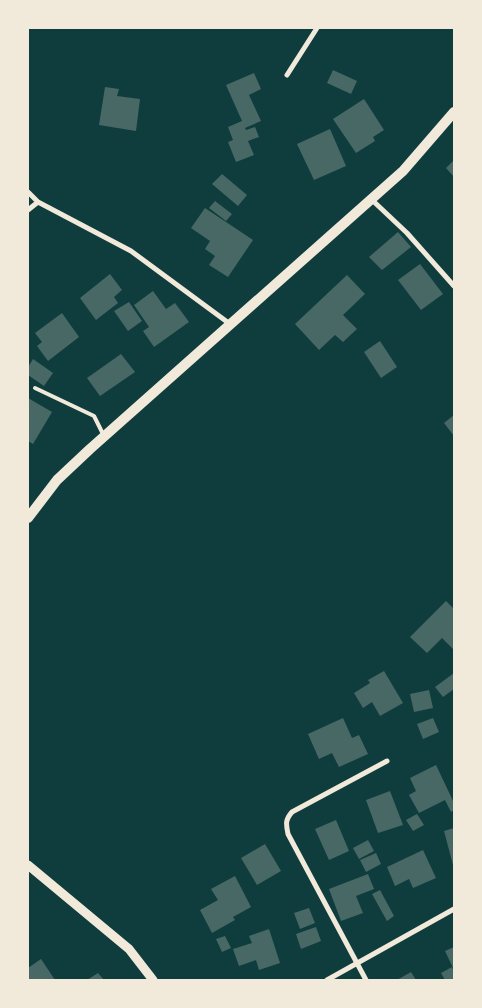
<svg xmlns="http://www.w3.org/2000/svg" width="482" height="1008" font-family="'Sofia Sans Condensed',sans-serif">
<style>
.building{fill:#486865}
.lines{fill:none;stroke-linecap:round;stroke-linejoin:round}
.service{stroke:#f1e9da;stroke-width:4}
.minor{stroke:#f1e9da;stroke-width:5}
.tertiary{stroke:#f1e9da;stroke-width:9}
.secondary{stroke:#f1e9da;stroke-width:10}
</style>
<rect width="100%" height="100%" fill="#0f3d3e"/>
<path class="building" d="M 333,70 L 357,81 L 351,94 L 327,83 Z
M 254,73 L 261,89 L 249,95 L 261,121 L 245,128 L 246,130 L 255,127 L 259,137 L 248,141 L 254,155 L 236,162 L 228,142 L 233,140 L 228,127 L 242,121 L 226,85 Z
M 105,87 L 119,89 L 117,96 L 140,99 L 136,131 L 99,125 Z
M 364,99 L 384,130 L 373,137 L 375,141 L 356,153 L 333,119 Z
M 330,129 L 346,166 L 314,180 L 297,144 Z
M 454,160 L 454,177 L 446,168 Z
M 222,174 L 247,195 L 238,206 L 212,184 Z
M 215,201 L 232,214 L 226,221 L 209,208 Z
M 205,208 L 253,240 L 228,277 L 209,265 L 215,256 L 205,249 L 210,241 L 191,228 Z
M 398,232 L 411,247 L 382,270 L 369,257 Z
M 420,264 L 443,294 L 421,310 L 398,280 Z
M 110,274 L 122,290 L 114,297 L 118,303 L 96,320 L 80,298 Z
M 347,275 L 365,294 L 343,315 L 357,329 L 343,342 L 335,335 L 319,350 L 295,324 Z
M 153,291 L 166,309 L 175,303 L 189,322 L 154,347 L 143,331 L 149,327 L 134,305 Z
M 129,302 L 142,321 L 128,331 L 114,311 Z
M 62,313 L 79,337 L 48,361 L 37,346 L 42,342 L 35,333 Z
M 380,341 L 397,367 L 381,378 L 364,352 Z
M 121,354 L 135,372 L 100,396 L 87,378 Z
M 33,359 L 53,373 L 44,386 L 28,375 L 28,367 Z
M 28,398 L 52,412 L 33,444 L 28,441 Z
M 454,415 L 454,436 L 444,423 Z
M 446,601 L 454,609 L 454,650 L 442,638 L 427,653 L 410,637 Z
M 384,671 L 403,703 L 380,716 L 372,702 L 363,708 L 354,693 L 370,683 L 368,680 Z
M 454,673 L 454,689 L 443,697 L 435,687 Z
M 429,690 L 433,708 L 414,712 L 410,694 Z
M 343,718 L 352,738 L 359,735 L 368,754 L 339,767 L 332,753 L 319,759 L 308,734 Z
M 433,718 L 439,732 L 423,739 L 417,724 Z
M 436,765 L 454,803 L 454,810 L 451,812 L 445,800 L 419,813 L 409,795 L 416,791 L 410,778 Z
M 390,791 L 403,825 L 378,833 L 366,800 Z
M 417,814 L 424,825 L 413,831 L 406,820 Z
M 336,820 L 349,851 L 329,860 L 315,829 Z
M 454,828 L 454,865 L 453,865 L 444,831 Z
M 368,840 L 374,851 L 359,859 L 353,848 Z
M 265,844 L 281,871 L 257,885 L 241,858 Z
M 423,850 L 436,878 L 413,888 L 409,879 L 395,886 L 387,867 Z
M 376,853 L 381,864 L 366,872 L 360,860 Z
M 368,874 L 374,889 L 356,896 L 363,913 L 341,921 L 329,889 Z
M 235,876 L 251,907 L 233,917 L 235,920 L 212,933 L 200,910 L 218,900 L 211,889 Z
M 380,890 L 394,916 L 387,921 L 372,894 Z
M 309,908 L 315,923 L 300,929 L 294,913 Z
M 316,927 L 321,941 L 301,949 L 296,934 Z
M 269,929 L 280,963 L 259,970 L 256,960 L 239,966 L 233,949 L 252,943 L 249,936 Z
M 225,936 L 231,948 L 222,952 L 216,939 Z
M 454,947 L 454,970 L 445,951 Z
M 41,959 L 55,980 L 28,980 L 28,968 Z
M 452,967 L 454,972 L 454,980 L 445,980 L 441,973 Z
M 411,972 L 416,980 L 397,980 Z
M 98,973 L 104,980 L 87,980 Z"/>
<g class="lines">
<path class="service" d="M 35,388 L 94,416 L 104,436"/>
<path class="minor" d="M 287,75 L 317,28
M 28,192 L 38,202 L 131,251 L 230,324
M 371,199 L 407,233 L 454,286
M 28,210 L 38,202
M 327,980 L 454,909
M 366,980 L 288,834 C 286,824 285,820 292,812 L 387,761"/>
<path class="tertiary" d="M 28,865 L 129,949 L 153,980"/>
<path class="secondary" d="M 28,518 L 57,480 L 90,449 L 403,171 L 454,112"/>
</g>
<rect width="482" height="1008" fill="none" stroke="#f1e9da" stroke-width="58"/>
</svg>
